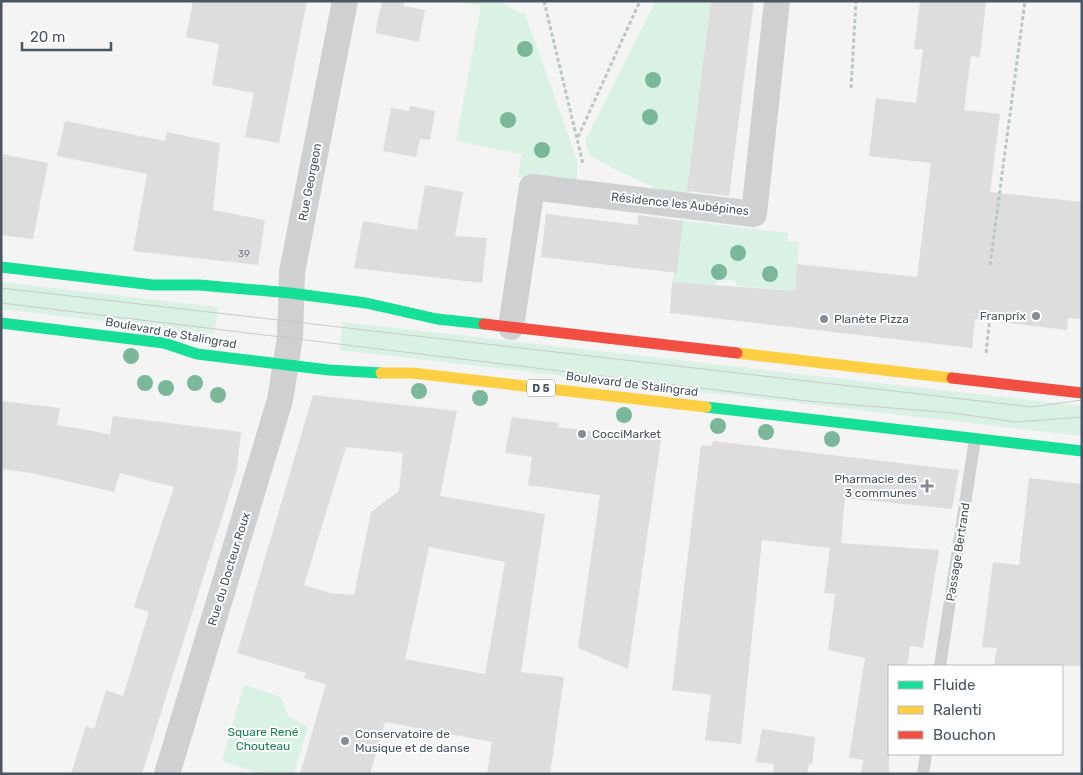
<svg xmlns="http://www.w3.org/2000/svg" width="1083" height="775" font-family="Rubik,sans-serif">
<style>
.green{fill:#d9f2e3}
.building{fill:#ddddde;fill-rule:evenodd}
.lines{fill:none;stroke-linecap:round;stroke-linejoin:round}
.path{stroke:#bcc7c4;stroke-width:3;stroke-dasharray:4 2.5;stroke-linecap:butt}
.lane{stroke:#ced0d2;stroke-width:12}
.street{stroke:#ced0d2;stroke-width:26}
.fast{stroke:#16e098;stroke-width:11}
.slow{stroke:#ffcf43;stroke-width:11}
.jam{stroke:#f24e42;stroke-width:11}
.tram{stroke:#c9cacc;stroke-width:1}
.tree{fill:#7ab899}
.poi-dot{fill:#868d94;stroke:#fff;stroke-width:2}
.labels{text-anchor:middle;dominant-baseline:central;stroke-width:4;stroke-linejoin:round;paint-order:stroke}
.number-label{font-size:10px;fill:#707881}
.shield{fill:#fff;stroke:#808990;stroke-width:1}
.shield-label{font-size:11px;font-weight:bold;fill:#4a5661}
.street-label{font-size:12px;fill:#4a5661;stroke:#fff}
.poi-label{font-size:12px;fill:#4a5661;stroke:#fff;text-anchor:start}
.park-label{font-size:12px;fill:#17864f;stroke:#fff}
</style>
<rect width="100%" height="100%" fill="#f4f4f4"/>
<path class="green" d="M 455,1 L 501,1 L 521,14 L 524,11 L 577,160 L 577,184 L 518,177 L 522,154 L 456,141 L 481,6 Z
M 656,1 L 711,1 L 689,198 L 656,193 L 652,186 C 638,179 595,163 588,151 C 586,147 586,143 586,139 Z
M 652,217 L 788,233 L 788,241 L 799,242 L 795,291 L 737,286 L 734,280 L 718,280 L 715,285 L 673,282 L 676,244 L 650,227 Z
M 1,282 L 218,307 L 214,334 L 1,309 Z
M 343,322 L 1082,406 L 1082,436 L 340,350 Z
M 244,685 L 281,697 L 288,716 L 308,727 L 294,774 L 262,774 L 222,761 Z"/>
<path class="building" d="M 193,1 L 307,1 L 279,143 L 245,137 L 254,93 L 212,85 L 219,44 L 186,37 Z
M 382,1 L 404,1 L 404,6 L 425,10 L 419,42 L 375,33 Z
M 711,1 L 754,1 L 729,196 L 687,191 Z
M 920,1 L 986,1 L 980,57 L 971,56 L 964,110 L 1000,114 L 990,192 L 1082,202 L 1082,319 L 1068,318 L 1067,330 L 975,319 L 972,348 L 670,313 L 672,282 L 795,291 L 797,264 L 917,277 L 931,163 L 869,156 L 876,98 L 916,103 L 923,49 L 914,49 Z
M 410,106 L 435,111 L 430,140 L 420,139 L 416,157 L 383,151 L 391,108 L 409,111 Z
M 65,121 L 165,141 L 167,132 L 220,143 L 213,210 L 265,220 L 258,265 L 133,251 L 147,174 L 57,156 Z
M 1,154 L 48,163 L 33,239 L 1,235 Z
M 425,185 L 463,192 L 455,236 L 487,238 L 482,283 L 354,268 L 363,221 L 417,230 Z
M 546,214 L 637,225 L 638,215 L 683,221 L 677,273 L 541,257 Z
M 313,395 L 457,411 L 440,496 L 545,514 L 521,672 L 564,677 L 550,774 L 487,774 L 492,742 L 385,722 L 370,774 L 300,774 L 326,684 L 304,678 L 306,673 L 237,653 ZM 346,447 L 403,453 L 399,491 L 371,512 L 354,595 L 330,593 L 304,585 ZM 429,547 L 505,562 L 485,674 L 405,659 Z
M 1,401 L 60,408 L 57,425 L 110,434 L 113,416 L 241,432 L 237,469 L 142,774 L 71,774 L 86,726 L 94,729 L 106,690 L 123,696 L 149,612 L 134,607 L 174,487 L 120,473 L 114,492 L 31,473 L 1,469 Z
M 512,417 L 559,423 L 558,427 L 661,440 L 628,669 L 578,648 L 600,495 L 528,485 L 532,457 L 505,453 Z
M 713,441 L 959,470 L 952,509 L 845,498 L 841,543 L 939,550 L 923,648 L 910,646 L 907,666 L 889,666 L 889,774 L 861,774 L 863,760 L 849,758 L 865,658 L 828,650 L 835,594 L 824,593 L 830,548 L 762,540 L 741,744 L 705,740 L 711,695 L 672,690 L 701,445 L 712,446 Z
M 1029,478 L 1082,484 L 1082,666 L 994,666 L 997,648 L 982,647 L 993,562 L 1019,565 Z
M 762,729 L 815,737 L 812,765 L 809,764 L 807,774 L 773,774 L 774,764 L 756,762 Z"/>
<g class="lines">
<path class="path" d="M 544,1 L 583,164
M 851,88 L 856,1
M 578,137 L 640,1
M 990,265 L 1025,1
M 986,353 L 990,316"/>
<path class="lane" d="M 940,666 L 975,439
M 923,774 L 926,754"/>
<path class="street" d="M 511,327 L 532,187 L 754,214 L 777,1
M 167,774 L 280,400 L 290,337 L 292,272 L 345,1"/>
<path class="fast" d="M 1,267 L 153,285 L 199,285 L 290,293 L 366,303 L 437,319 L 484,324
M 1,323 L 164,343 L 197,354 L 329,370 L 381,373
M 706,407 L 1082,451"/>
<path class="slow" d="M 737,353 L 952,378
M 381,373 L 412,373 L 706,407"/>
<path class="jam" d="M 484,324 L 737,353
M 952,378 L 1082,393"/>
<path class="tram" d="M 1,288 L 1032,407 L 1082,400
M 1,303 L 807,401 L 953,413 L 1016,422 L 1082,417"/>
</g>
<g class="tree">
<circle cx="525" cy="49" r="8"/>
<circle cx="653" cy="80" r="8"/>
<circle cx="650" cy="117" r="8"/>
<circle cx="508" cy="120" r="8"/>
<circle cx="542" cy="150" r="8"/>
<circle cx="738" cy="253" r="8"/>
<circle cx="719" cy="272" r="8"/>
<circle cx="770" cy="274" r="8"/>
<circle cx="131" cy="356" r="8"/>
<circle cx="145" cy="383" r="8"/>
<circle cx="195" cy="383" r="8"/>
<circle cx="166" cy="388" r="8"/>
<circle cx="419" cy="391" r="8"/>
<circle cx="218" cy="395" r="8"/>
<circle cx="480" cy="398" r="8"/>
<circle cx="624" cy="415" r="8"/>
<circle cx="718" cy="426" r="8"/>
<circle cx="766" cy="432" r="8"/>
<circle cx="832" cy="439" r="8"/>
</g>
<g class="poi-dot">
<circle cx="1036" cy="316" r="5"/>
<circle cx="824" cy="319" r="5"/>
<circle cx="582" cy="434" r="5"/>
<path d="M924.5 478.5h5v5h5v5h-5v5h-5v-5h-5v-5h5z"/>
<circle cx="345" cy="741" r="5"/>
</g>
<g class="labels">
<g class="number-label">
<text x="244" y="254">39</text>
</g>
<rect class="shield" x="527" y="379.5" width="28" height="17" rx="4"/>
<g class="shield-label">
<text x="541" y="388">D 5</text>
</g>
<g class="street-label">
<text transform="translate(310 182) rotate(-79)">Rue Georgeon</text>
<text transform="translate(680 204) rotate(6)">Résidence les Aubépines</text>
<text transform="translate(171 333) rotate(10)">Boulevard de Stalingrad</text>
<text transform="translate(632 384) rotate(7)">Boulevard de Stalingrad</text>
<text transform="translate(958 552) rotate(-81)">Passage Bertrand</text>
<text transform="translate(229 569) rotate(-73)">Rue du Docteur Roux</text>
</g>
<g class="poi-label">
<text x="1026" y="316" text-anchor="end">Franprix</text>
<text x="834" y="319">Planète Pizza</text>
<text x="592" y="434">CocciMarket</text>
<text x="917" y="479" text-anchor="end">Pharmacie des<tspan x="917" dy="14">3 communes</tspan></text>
<text x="355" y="734">Conservatoire de<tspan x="355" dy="14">Musique et de danse</tspan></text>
</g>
<g class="park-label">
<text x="263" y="732">Square René<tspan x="263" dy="14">Chouteau</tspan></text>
</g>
</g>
<rect width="1083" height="775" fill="none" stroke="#4a5661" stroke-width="5"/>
<rect x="888" y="665" width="175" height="90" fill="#ffffff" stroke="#b7bbc0"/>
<rect x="898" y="681" width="25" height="8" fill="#16e098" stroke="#b7bbc0"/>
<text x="933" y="690" font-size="15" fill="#4a5661">Fluide</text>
<rect x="898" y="706" width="25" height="8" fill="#ffcf43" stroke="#b7bbc0"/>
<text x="933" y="715" font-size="15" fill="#4a5661">Ralenti</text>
<rect x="898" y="731" width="25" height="8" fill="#f24e42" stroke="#b7bbc0"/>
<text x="933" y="740" font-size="15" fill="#4a5661">Bouchon</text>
<path d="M22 42v8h89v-8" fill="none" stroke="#4a5661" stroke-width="2.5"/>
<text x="30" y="42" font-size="15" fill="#4a5661" stroke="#ffffff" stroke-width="4" paint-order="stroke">20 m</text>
</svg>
